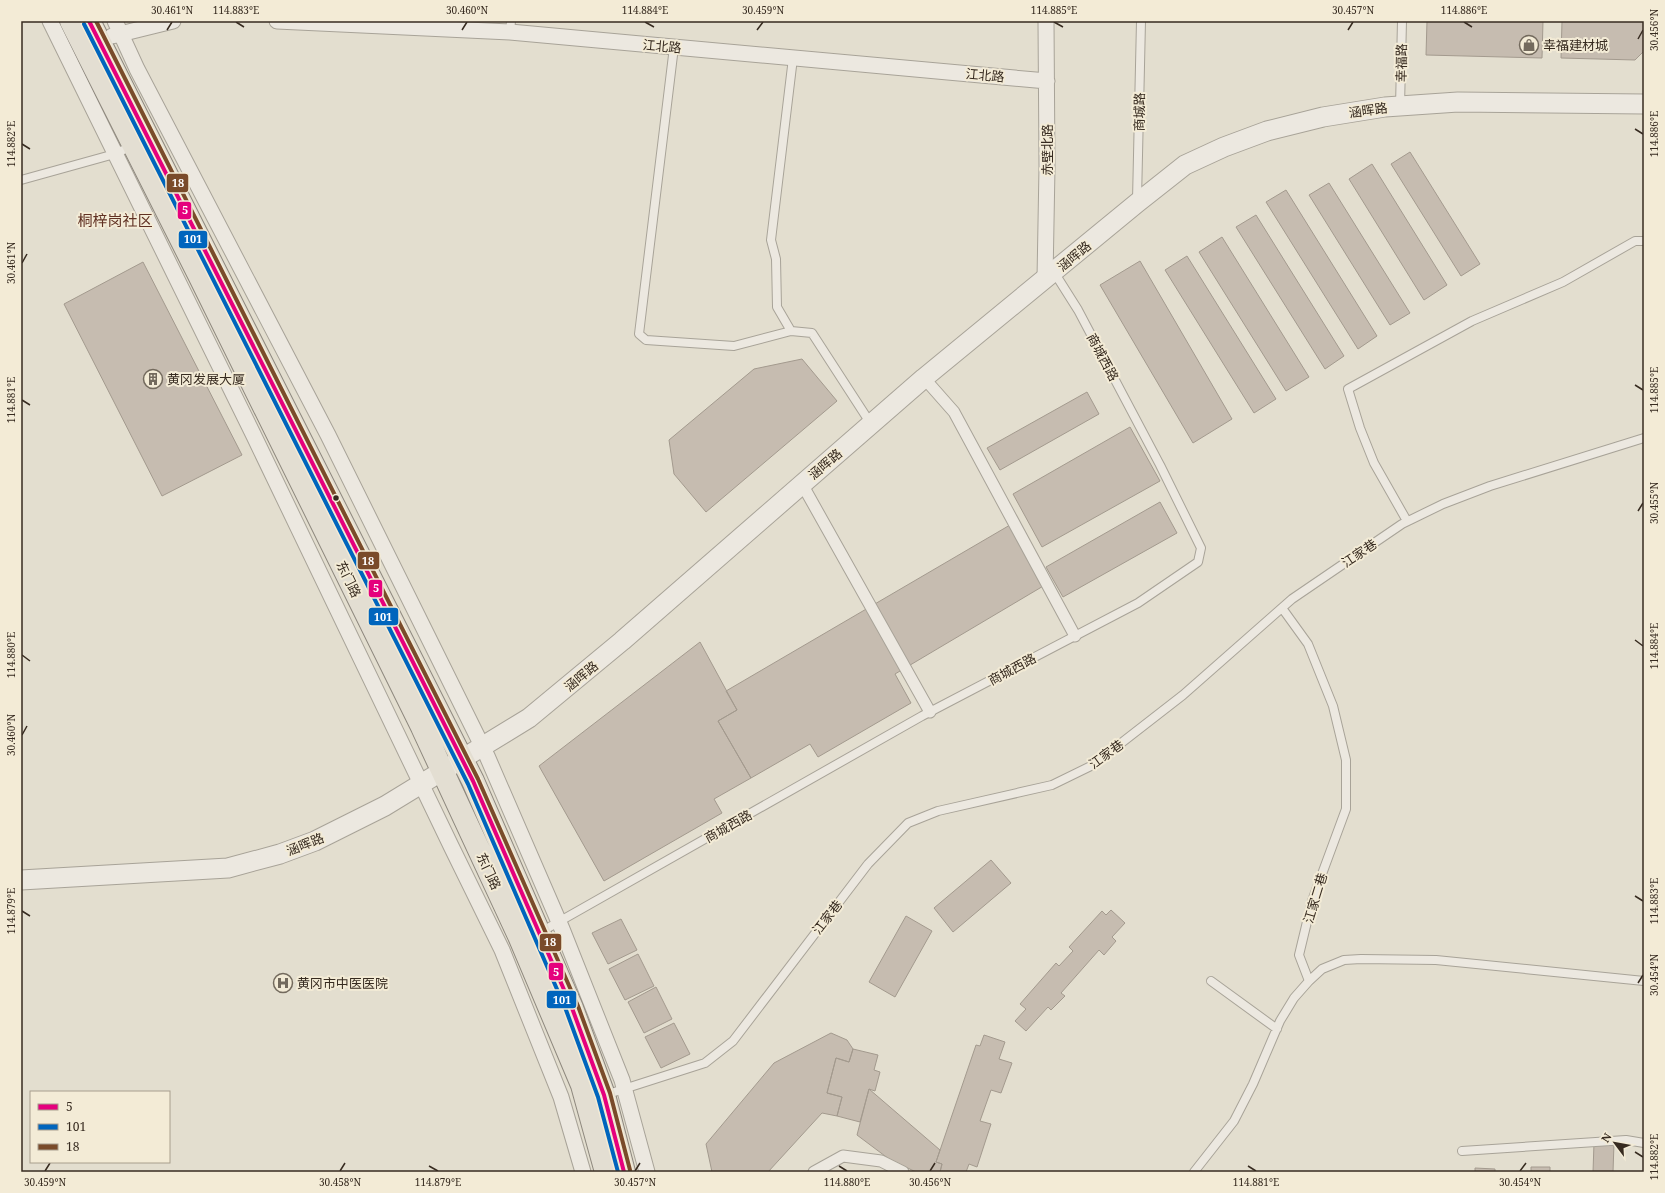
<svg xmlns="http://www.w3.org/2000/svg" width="1665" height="1193" font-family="'Noto Serif','Noto Sans SC',serif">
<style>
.building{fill:#c6bcb0;stroke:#a39a8e}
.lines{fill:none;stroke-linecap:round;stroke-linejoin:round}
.service-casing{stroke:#a8a398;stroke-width:10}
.pedestrian-casing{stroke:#a8a398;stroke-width:13}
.minor-casing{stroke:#a8a398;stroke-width:17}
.tertiary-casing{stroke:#a8a398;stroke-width:21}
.primary-casing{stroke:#8e887e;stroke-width:24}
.service{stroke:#ece8e0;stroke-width:8}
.pedestrian{stroke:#ece8e0;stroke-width:11}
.minor{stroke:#ece8e0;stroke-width:15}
.tertiary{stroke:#ece8e0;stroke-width:19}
.primary{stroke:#e3ded2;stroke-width:22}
.bus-1-casing{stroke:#f3ebd6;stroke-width:7}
.bus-2-casing{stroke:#f3ebd6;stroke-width:7}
.bus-3-casing{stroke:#f3ebd6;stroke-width:7}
.bus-1{stroke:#e5007d;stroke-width:4}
.bus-2{stroke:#0065bd;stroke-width:4}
.bus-3{stroke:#7a4b2a;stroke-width:4}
.ticks{fill:none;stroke:#372b20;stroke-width:1.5}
.bus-dot{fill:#372b20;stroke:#f3ebd6;stroke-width:1.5}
.labels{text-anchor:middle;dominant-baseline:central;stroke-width:4;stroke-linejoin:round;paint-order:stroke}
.poi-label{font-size:13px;fill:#372b20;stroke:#f3ebd6;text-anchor:start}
.street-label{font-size:13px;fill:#372b20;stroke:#f3ebd6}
.quarter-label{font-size:15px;fill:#603123;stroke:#f3ebd6}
.line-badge{stroke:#f3ebd6;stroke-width:1.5}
.badge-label{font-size:11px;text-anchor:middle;font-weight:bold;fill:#fff}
.neatline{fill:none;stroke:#372b20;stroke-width:1.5}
.ticks-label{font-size:10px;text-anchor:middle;fill:#372b20}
</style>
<rect width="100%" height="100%" fill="#e3decf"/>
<path class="building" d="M 1427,21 L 1543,21 L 1542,58 L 1426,55 Z
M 1562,21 L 1644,21 L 1644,51 L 1635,60 L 1561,58 Z
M 1410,152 L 1480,264 L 1461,276 L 1391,164 Z
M 1372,164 L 1447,285 L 1424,300 L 1349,179 Z
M 1329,183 L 1410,313 L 1390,325 L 1309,195 Z
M 1286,190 L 1377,336 L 1358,349 L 1266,202 Z
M 1256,215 L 1344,356 L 1325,369 L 1236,227 Z
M 1222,237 L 1309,377 L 1286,391 L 1199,252 Z
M 1187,256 L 1276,399 L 1254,413 L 1165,270 Z
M 1140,261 L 1232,419 L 1193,443 L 1100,285 Z
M 143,262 L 242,455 L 162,496 L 64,304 Z
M 802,359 L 837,401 L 706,512 L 674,474 L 669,440 L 754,369 Z
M 1087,392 L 1099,414 L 1000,470 L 987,448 Z
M 1130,427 L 1160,481 L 1042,547 L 1013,494 Z
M 1160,502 L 1177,533 L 1063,597 L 1046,567 Z
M 1010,525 L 1045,585 L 895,674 L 911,703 L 818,757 L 810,744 L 751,778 L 718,721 L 737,710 L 726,691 Z
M 700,642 L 737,710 L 718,721 L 751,778 L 714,799 L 722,813 L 604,881 L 539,766 Z
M 991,860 L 1011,883 L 953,932 L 934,908 Z
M 1111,910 L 1125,923 L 1112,937 L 1116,941 L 1104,955 L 1099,950 L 1061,993 L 1065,996 L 1051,1010 L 1048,1007 L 1026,1031 L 1015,1021 L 1026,1009 L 1020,1004 L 1056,963 L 1059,966 L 1073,951 L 1069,947 L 1102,911 L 1106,915 Z
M 906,916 L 932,931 L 895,997 L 869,982 Z
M 621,919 L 637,950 L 608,964 L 592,933 Z
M 638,954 L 654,986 L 625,1000 L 609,969 Z
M 656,987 L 672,1019 L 644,1033 L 628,1002 Z
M 674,1023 L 690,1054 L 661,1068 L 645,1037 Z
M 831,1033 L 847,1040 L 853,1049 L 849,1062 L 836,1058 L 827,1093 L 842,1097 L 837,1116 L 822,1113 L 768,1172 L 712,1172 L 706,1144 L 774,1063 Z
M 984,1035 L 1005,1042 L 999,1059 L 1012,1063 L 1001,1093 L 991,1090 L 980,1121 L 991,1124 L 977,1167 L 969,1164 L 966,1172 L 940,1172 L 942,1164 L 936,1162 L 976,1045 L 980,1046 Z
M 853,1049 L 878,1055 L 874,1070 L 880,1072 L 875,1091 L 869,1089 L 860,1122 L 837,1116 L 842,1097 L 827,1093 L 836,1058 L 849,1062 Z
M 869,1089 L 940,1150 L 936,1162 L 942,1164 L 940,1172 L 916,1172 L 889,1159 L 857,1135 Z
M 1594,1143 L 1614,1143 L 1613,1172 L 1593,1172 Z
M 1531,1167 L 1550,1167 L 1550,1172 L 1531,1172 Z
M 1475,1168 L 1495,1169 L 1495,1172 L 1475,1172 Z"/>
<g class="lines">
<g class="service-casing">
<path id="service" d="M 510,32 L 511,21
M 674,47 L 639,334 L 646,340 L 734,346 L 791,331 L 812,333 L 871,424
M 1400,106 L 1402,21
M 21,180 L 111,155 L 133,146
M 1137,200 L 1141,21
M 791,331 L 777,307 L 776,259 L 771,240 L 793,58
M 1407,521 L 1374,463 L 1360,428 L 1348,389 L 1472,321 L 1563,282 L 1635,241 L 1644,241
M 539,933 L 922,716 L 1138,603 L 1198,562 L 1201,548 L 1160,465 L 1078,310 L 1054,272
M 1211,981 L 1277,1029
M 1309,981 L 1322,969 L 1344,960 L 1361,959 L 1436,960 L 1644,981
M 605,1095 L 705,1063 L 733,1041 L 868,864 L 908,823 L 938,811 L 1052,785 L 1093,765 L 1183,695 L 1292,599 L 1402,524 L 1443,504 L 1490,486 L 1644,438
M 1462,1151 L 1626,1140 L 1644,1143
M 1194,1172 L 1234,1121 L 1253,1084 L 1280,1021 L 1294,998 L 1309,981 L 1299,955 L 1312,901 L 1346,809 L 1346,760 L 1333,706 L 1308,644 L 1282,608"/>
</g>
<g class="pedestrian-casing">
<path id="pedestrian" d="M 924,378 L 954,412 L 1075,636
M 802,484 L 930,712
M 814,1172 L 843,1156 L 881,1161 L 903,1172"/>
</g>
<g class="minor-casing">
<path id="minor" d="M 50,21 L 254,436 L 451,846 L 502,950 L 561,1097 L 583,1172
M 115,21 L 137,69 L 328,435 L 487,756 L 562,929 L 622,1080 L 647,1172
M 277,21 L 510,32 L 1047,81
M 112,36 L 173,21
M 1045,279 L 1047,167 L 1046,21"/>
</g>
<g class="tertiary-casing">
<path id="tertiary" d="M 21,880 L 228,868 L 280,854 L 315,841 L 385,806 L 529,718 L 622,641 L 924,378 L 1137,203 L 1185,165 L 1224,147 L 1267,131 L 1323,117 L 1385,107 L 1458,102 L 1644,104"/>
</g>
<g class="primary-casing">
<path id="primary" d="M 71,21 L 200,277 L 422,727 L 519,936 L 582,1085 L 606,1172
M 89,21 L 473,781 L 572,1008 L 604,1095 L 624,1172"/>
</g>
<use href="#service" class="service"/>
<use href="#pedestrian" class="pedestrian"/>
<use href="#minor" class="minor"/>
<use href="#tertiary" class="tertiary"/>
<use href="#primary" class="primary"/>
<g class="bus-1-casing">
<path id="bus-1" d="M 89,21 L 473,781 L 572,1008 L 604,1095 L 624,1172"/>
</g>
<g class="bus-2-casing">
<path id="bus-2" d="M 84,24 L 468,784 L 566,1010 L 598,1097 L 618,1172"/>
</g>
<g class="bus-3-casing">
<path id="bus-3" d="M 96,21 L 478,779 L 578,1006 L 610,1093 L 630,1170"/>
</g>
<use href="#bus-1" class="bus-1"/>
<use href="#bus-2" class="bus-2"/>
<use href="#bus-3" class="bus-3"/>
</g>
<path class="ticks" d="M 236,22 L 244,27M 645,22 L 654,27M 1054,22 L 1063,27M 1464,22 L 1472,27M 167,30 L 172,22M 462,30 L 467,22M 757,30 L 763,22M 1348,30 L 1353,22M 1638,39 L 1643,30M 1635,129 L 1643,134M 22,144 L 30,149M 22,263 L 27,254M 1635,385 L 1643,390M 22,400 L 30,405M 1638,511 L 1643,503M 1635,640 L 1643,646M 22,655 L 30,661M 22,735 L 27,726M 1635,896 L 1643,901M 22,911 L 30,916M 1638,983 L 1643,975M 1635,1152 L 1643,1157M 429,1166 L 438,1171M 839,1166 L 847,1171M 1248,1166 L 1256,1171M 45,1171 L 50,1163M 340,1171 L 345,1163M 635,1171 L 640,1163M 930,1171 L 935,1163M 1520,1171 L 1526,1163"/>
<defs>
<g id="shop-ring" transform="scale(1)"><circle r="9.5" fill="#f3ebd6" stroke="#736a5d" stroke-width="1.5"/><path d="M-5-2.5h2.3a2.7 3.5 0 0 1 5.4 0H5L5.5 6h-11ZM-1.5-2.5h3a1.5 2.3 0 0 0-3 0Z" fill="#736a5d"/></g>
<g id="building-ring" transform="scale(1)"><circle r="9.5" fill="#f3ebd6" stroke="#736a5d" stroke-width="1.5"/><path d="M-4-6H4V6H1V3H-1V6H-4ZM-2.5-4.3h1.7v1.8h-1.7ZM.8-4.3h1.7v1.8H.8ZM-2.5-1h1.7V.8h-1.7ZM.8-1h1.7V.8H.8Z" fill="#736a5d"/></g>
<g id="hospital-ring" transform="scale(1)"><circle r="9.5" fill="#f3ebd6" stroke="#736a5d" stroke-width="1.5"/><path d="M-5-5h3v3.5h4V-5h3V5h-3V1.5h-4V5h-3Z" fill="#736a5d"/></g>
</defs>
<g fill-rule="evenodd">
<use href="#shop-ring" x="1529" y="45"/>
<use href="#building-ring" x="153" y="379"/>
<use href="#hospital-ring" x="283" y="983"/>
</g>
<circle class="bus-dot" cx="336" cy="498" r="3.5"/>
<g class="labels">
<g class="poi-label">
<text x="1543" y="45">幸福建材城</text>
<text x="167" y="379">黄冈发展大厦</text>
<text x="297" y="983">黄冈市中医医院</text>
</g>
<g class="street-label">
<text transform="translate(662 46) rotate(5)">江北路</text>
<text transform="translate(1401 63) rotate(-89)">幸福路</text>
<text transform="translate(985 75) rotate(5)">江北路</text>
<text transform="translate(1368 110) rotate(-8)">涵晖路</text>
<text transform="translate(1139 112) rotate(-89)">商城路</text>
<text transform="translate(1047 150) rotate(-90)">赤壁北路</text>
<text transform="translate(1074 256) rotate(-40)">涵晖路</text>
<text transform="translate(1103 357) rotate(62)">商城西路</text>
<text transform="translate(825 464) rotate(-41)">涵晖路</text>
<text transform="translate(1359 553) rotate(-34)">江家巷</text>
<text transform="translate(349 579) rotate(64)">东门路</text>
<text transform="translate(1012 669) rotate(-28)">商城西路</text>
<text transform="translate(581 676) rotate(-40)">涵晖路</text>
<text transform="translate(1106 754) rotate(-36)">江家巷</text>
<text transform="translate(728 826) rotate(-29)">商城西路</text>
<text transform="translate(305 844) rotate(-22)">涵晖路</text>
<text transform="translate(489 871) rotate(65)">东门路</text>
<text transform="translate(1315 898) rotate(-73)">江家二巷</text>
<text transform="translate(827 917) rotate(-52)">江家巷</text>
</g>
<g class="quarter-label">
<text x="115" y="220">桐梓岗社区</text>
</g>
</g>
<g class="line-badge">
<rect x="166" y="173" width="23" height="20" rx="4" fill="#7a4b2a"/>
<rect x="177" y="201" width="15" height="19" rx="4" fill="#e5007d"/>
<rect x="178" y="230" width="30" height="19" rx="4" fill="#0065bd"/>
<rect x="357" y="551" width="23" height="19" rx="4" fill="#7a4b2a"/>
<rect x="368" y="579" width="15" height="19" rx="4" fill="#e5007d"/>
<rect x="368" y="607" width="31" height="19" rx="4" fill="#0065bd"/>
<rect x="539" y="933" width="23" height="19" rx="4" fill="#7a4b2a"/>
<rect x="548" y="962" width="16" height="19" rx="4" fill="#e5007d"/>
<rect x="546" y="990" width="31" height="19" rx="4" fill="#0065bd"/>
</g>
<g class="badge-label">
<text x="178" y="187">18</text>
<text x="185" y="214">5</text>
<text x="193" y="243">101</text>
<text x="368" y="565">18</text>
<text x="376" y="592">5</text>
<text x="383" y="621">101</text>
<text x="550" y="946">18</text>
<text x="556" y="976">5</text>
<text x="562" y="1004">101</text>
</g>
<rect width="1665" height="1193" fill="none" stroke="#f3ebd6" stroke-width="44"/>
<rect x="30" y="1091" width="140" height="72" fill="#f3ebd6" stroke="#a89e8d"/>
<rect x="38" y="1104" width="20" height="6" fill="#e5007d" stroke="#a89e8d"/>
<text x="66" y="1111" font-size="12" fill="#372b20">5</text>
<rect x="38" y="1124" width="20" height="6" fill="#0065bd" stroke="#a89e8d"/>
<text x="66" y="1131" font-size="12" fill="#372b20">101</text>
<rect x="38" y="1144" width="20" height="6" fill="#7a4b2a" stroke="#a89e8d"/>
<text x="66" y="1151" font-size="12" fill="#372b20">18</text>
<g transform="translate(1615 1143) rotate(302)" stroke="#f3ebd6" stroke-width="3" paint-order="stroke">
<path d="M0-3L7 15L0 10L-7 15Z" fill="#372b20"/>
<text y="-6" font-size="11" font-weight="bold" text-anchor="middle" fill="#372b20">N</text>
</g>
<rect x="22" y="22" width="1621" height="1149" class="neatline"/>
<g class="ticks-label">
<text x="172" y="14">30.461°N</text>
<text x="236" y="14">114.883°E</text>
<text x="467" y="14">30.460°N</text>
<text x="645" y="14">114.884°E</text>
<text x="763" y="14">30.459°N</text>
<text x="1054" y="14">114.885°E</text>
<text x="1353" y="14">30.457°N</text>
<text x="1464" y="14">114.886°E</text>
<text transform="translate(1654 30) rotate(-90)" y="4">30.456°N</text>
<text transform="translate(1654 134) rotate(-90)" y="4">114.886°E</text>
<text transform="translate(11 144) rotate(-90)" y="4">114.882°E</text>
<text transform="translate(11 263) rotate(-90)" y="4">30.461°N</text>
<text transform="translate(1654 390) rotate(-90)" y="4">114.885°E</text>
<text transform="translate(11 400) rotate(-90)" y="4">114.881°E</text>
<text transform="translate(1654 503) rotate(-90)" y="4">30.455°N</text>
<text transform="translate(1654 646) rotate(-90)" y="4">114.884°E</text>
<text transform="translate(11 655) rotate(-90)" y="4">114.880°E</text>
<text transform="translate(11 735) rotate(-90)" y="4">30.460°N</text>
<text transform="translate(1654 901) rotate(-90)" y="4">114.883°E</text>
<text transform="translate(11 911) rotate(-90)" y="4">114.879°E</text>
<text transform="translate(1654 975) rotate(-90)" y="4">30.454°N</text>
<text transform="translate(1654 1157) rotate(-90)" y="4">114.882°E</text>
<text x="45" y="1186">30.459°N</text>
<text x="340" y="1186">30.458°N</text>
<text x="438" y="1186">114.879°E</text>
<text x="635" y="1186">30.457°N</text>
<text x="847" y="1186">114.880°E</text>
<text x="930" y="1186">30.456°N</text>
<text x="1256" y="1186">114.881°E</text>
<text x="1520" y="1186">30.454°N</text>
</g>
</svg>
